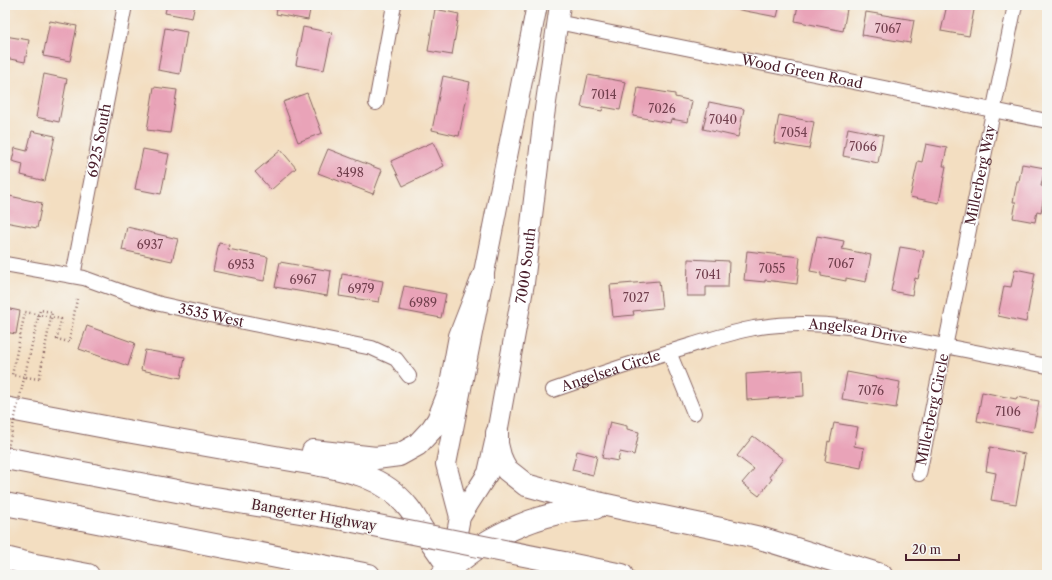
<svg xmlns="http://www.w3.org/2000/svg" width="1052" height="580" font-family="'Libre Caslon Text',serif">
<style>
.building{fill:#e9a3b8}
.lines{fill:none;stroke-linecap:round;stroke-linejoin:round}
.minor-casing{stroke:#856260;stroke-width:16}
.secondary-casing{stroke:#856260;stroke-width:22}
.motorway-casing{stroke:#856260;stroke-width:24}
.path{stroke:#856260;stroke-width:2.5;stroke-dasharray:1 3;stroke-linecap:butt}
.minor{stroke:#fff;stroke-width:14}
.secondary{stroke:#fff;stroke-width:20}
.motorway{stroke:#fff;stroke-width:22}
.motorway-bridge-casing{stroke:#856260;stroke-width:24;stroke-linecap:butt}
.path-bridge{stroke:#856260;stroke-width:2.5;stroke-dasharray:1 3;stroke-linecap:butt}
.motorway-bridge{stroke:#fff;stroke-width:22}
.labels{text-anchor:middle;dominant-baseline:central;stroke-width:3;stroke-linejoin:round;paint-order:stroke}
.number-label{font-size:12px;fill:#72404e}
.street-label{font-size:14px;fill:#4a1f2b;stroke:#f6f6f2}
</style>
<rect width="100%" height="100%" fill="#f6f6f2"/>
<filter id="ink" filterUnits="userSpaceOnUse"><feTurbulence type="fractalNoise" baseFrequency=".025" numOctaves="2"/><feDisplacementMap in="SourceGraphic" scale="8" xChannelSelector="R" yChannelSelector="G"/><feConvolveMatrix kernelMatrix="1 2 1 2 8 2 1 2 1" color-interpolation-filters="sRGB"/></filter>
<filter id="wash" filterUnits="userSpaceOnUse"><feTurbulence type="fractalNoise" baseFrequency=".012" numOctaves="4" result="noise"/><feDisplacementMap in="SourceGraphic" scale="16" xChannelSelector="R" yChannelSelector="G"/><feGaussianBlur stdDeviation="0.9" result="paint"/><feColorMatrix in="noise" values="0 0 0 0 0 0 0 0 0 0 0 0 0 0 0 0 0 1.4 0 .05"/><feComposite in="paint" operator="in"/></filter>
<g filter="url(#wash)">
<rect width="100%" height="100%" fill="#f3dec1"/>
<g id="blocks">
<path class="building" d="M 167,5 L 195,5 L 192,18 L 165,13 Z
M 278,5 L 311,5 L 308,20 L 276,14 Z
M 340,5 L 352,5 L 352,8 L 339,6 Z
M 730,5 L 780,5 L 777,17 L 730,8 Z
M 798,5 L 827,5 L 847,9 L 843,31 L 795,21 Z
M 947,5 L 975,5 L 969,36 L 941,31 Z
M 435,9 L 459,14 L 452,55 L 428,51 Z
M 866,12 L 914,20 L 910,43 L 862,35 Z
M 50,21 L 77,26 L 70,61 L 43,56 Z
M 303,27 L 332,33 L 324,70 L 296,65 Z
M 165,28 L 187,32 L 180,74 L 158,70 Z
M 5,36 L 29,40 L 25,62 L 5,58 Z
M 1046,64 L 1047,64 L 1047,76 L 1044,76 Z
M 44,74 L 67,79 L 59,122 L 36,117 Z
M 588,75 L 626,82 L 620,110 L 603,107 L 602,111 L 581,107 Z
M 443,76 L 470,82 L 459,136 L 432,130 Z
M 154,87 L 177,90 L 170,133 L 147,130 Z
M 638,88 L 675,94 L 675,97 L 692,101 L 688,122 L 671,119 L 670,123 L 633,116 Z
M 307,93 L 322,133 L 298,142 L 283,102 Z
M 709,102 L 744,109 L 738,137 L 703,129 Z
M 779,115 L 814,122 L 809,149 L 774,143 Z
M 848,128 L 883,135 L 878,163 L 843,156 Z
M 32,131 L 55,136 L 45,181 L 21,175 L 23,164 L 12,161 L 15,148 L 27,151 Z
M 433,142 L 444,166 L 403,186 L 391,161 Z
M 926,144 L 947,148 L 943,166 L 946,166 L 939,203 L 910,197 L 918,161 L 922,162 Z
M 143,149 L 169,154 L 161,194 L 135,189 Z
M 328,149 L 382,170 L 373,194 L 318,173 Z
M 281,150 L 296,168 L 271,190 L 255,172 Z
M 1022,164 L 1045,168 L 1041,186 L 1046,187 L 1041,212 L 1037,211 L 1035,222 L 1013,218 L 1016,202 L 1013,202 L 1017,181 L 1019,181 Z
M 5,195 L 42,203 L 37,228 L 5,222 Z
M 127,227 L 178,239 L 172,261 L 122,250 Z
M 817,236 L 844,241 L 842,249 L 871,255 L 866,282 L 846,278 L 846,281 L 821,276 L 821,273 L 810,271 Z
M 219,243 L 229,245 L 228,249 L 268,257 L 264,281 L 213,271 Z
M 900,247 L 924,251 L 918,279 L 915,278 L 912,295 L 891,291 Z
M 747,251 L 800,257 L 797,284 L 765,280 L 765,282 L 744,280 Z
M 688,259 L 729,261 L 728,287 L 706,287 L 706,296 L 687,296 Z
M 280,262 L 331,271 L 327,296 L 275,287 Z
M 1015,269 L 1035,273 L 1026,322 L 998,316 L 1004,286 L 1011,287 Z
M 342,274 L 383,281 L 379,302 L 339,296 Z
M 659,281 L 662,308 L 633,311 L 634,315 L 613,317 L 610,285 Z
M 404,286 L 446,294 L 441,318 L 399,310 Z
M 5,308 L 20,311 L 16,334 L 5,332 Z
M 87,326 L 135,343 L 128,366 L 79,349 Z
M 145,350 L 185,357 L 181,378 L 141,370 Z
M 803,370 L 804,396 L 747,400 L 746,374 Z
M 847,372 L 900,382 L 896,408 L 842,399 Z
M 982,392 L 1016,399 L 1017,397 L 1039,401 L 1033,432 L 977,421 Z
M 610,422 L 627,426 L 627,429 L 639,432 L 634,455 L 620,452 L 618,461 L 602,458 Z
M 834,423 L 858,427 L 854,446 L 864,448 L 861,468 L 825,461 L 828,441 L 830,442 Z
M 753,436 L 783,459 L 769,477 L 772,479 L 759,496 L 742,483 L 754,469 L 737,456 Z
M 990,447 L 1025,454 L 1016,504 L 991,500 L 996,473 L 986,471 Z
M 577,451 L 597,456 L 593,475 L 572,470 Z"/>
</g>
</g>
<g filter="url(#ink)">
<use href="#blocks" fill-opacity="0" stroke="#856260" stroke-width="1"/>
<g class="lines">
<g class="minor-casing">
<g id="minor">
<path id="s1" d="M 557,22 L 1047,121"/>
<path d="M 376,103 L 394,5"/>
<path id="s2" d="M 5,264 L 84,278 L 128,294 L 160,304 L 219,317 L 372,348 L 396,359 L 409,376"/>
<path id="s3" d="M 73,276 L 125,5"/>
<path d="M 669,352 L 694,413"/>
<path id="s4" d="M 553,390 C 599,374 645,359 692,345 C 712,339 733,332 754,328 C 785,323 817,323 848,327 L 1047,366"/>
<path id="s5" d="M 919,474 L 1015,5"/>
</g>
</g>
<g class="secondary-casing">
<g id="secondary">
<path d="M 460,517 L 446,464 L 537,5"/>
<path id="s6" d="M 449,575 L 460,517 L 488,473 L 497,433 L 524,283 L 544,116 L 560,5"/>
</g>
</g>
<g class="motorway-casing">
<path id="motorway" d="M 5,408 L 121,430 L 309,463 C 346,470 382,475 407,506 C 414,514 418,523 424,532 C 434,546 445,560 453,575
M 497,433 L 497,444 L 500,456 L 503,463 L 507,470 L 526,485 L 570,497 L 625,509 L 721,529 L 760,538 L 881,575
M 313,451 L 376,458 L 399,455 L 417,445 L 432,429 L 438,420 L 450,390 L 460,336 L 483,277
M 5,458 L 203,496 L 343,519
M 5,504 L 369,575
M 5,558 L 30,564 L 88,575
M 564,563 L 622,575
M 442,575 C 455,565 468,554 482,545 C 516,524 555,510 595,508"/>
</g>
<path class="path" d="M 39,379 L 12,375 L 25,312 L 61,319 L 57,339 L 69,342 L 77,299"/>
<use href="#minor" class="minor"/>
<use href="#secondary" class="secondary"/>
<use href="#motorway" class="motorway"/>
<g class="motorway-bridge-casing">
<path id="motorway-bridge" d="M 343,519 L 564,563"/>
</g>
<path class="path-bridge" d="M 5,460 L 40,310 L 52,312 L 39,379"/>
<use href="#motorway-bridge" class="motorway-bridge"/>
</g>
</g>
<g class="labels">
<g class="number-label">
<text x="888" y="28">7067</text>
<text x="604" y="94">7014</text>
<text x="662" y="108">7026</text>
<text x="723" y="119">7040</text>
<text x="794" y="132">7054</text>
<text x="863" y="146">7066</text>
<text x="350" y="172">3498</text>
<text x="150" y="244">6937</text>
<text x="841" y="263">7067</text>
<text x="241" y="264">6953</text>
<text x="772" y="268">7055</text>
<text x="708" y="274">7041</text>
<text x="303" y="279">6967</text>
<text x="361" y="288">6979</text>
<text x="636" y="297">7027</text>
<text x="423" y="302">6989</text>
<text x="871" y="390">7076</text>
<text x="1008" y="411">7106</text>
</g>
<g class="street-label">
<text stroke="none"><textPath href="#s1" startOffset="250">Wood Green Road</textPath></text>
<text stroke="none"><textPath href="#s3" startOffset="138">6925 South</textPath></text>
<text stroke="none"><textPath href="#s5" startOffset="305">Millerberg Way</textPath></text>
<text stroke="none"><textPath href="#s6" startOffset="322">7000 South</textPath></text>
<text stroke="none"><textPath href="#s2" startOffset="213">3535 West</textPath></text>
<text stroke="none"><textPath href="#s4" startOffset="315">Angelsea Drive</textPath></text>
<text stroke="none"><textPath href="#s4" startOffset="61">Angelsea Circle</textPath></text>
<text stroke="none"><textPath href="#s5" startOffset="66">Millerberg Circle</textPath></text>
<text transform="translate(314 515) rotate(10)">Bangerter Highway</text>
</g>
</g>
<rect width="1052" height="580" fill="none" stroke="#f6f6f2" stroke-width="20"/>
<path d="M906 554v6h53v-6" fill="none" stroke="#4a1f2b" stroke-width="2"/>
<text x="912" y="554" font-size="12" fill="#4a1f2b" stroke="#f6f6f2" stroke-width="3" paint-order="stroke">20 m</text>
</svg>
